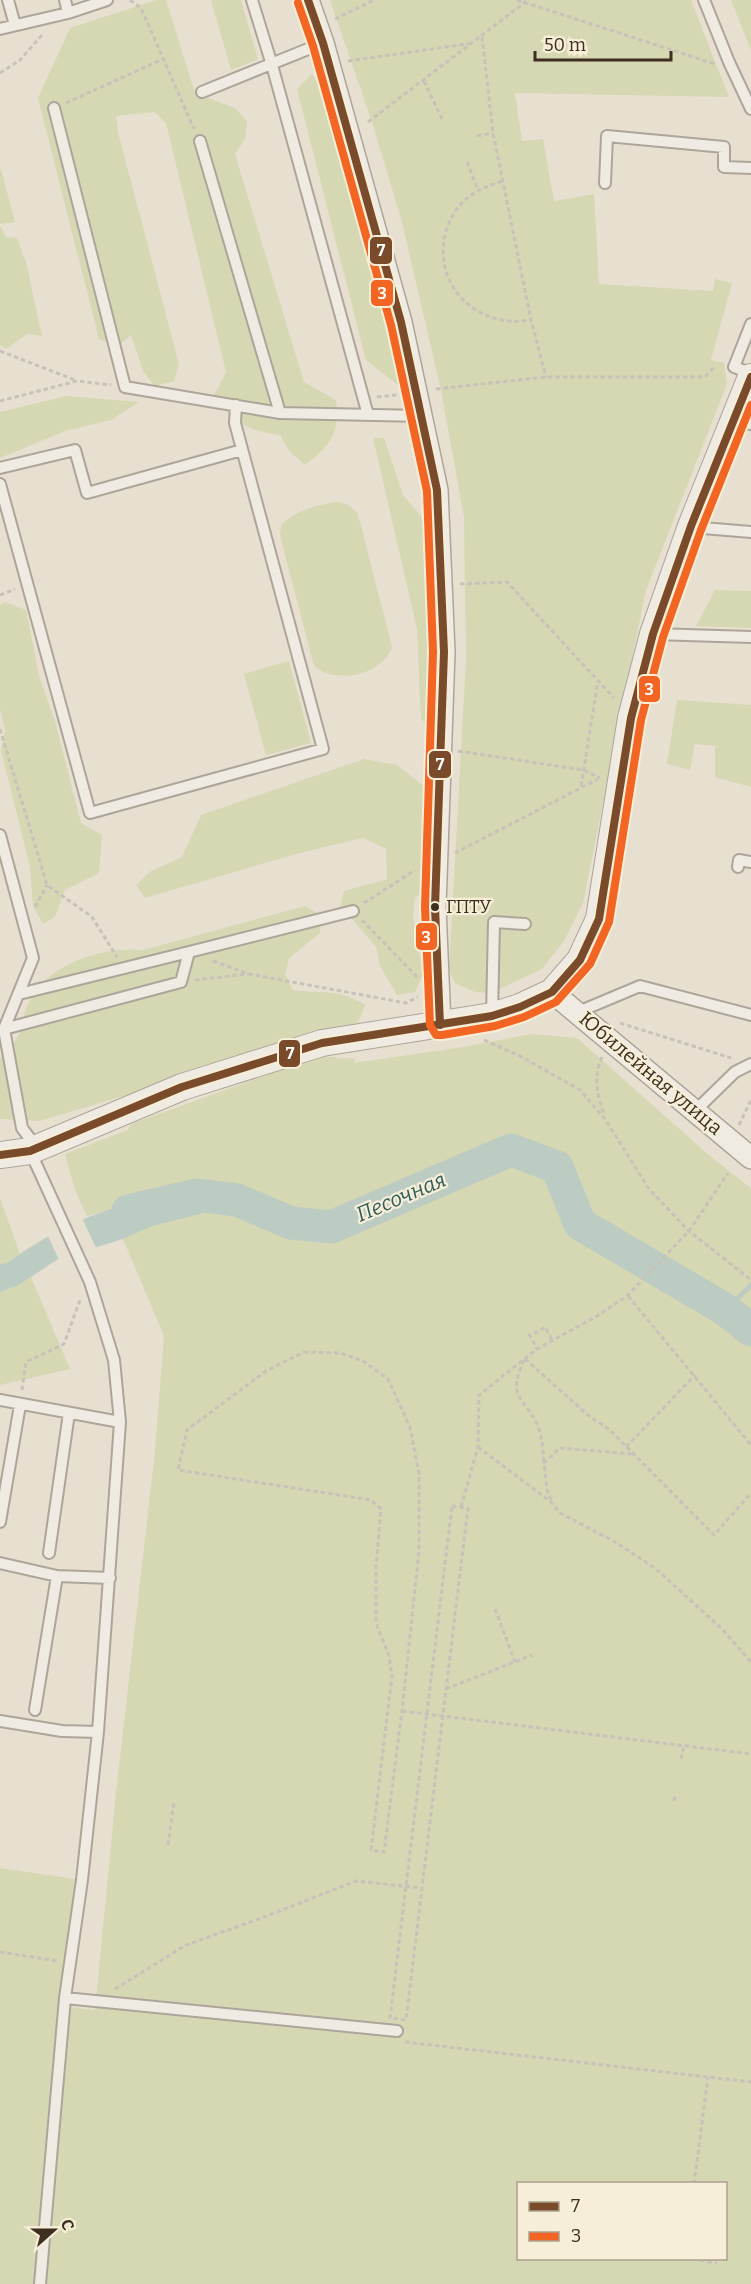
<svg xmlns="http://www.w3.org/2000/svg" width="751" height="2284" font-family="Bitter,serif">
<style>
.green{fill:#d6d7b3;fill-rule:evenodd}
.water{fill:#bcccc2}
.pier{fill:#e7e0d1}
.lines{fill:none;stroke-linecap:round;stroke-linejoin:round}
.stream{stroke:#bcccc2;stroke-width:5}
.river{stroke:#bcccc2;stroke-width:33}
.service-casing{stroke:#ada599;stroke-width:14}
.minor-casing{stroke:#ada599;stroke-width:24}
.tertiary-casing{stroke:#ada599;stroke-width:28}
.path{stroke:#c8c2b9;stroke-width:3;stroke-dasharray:4.5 3;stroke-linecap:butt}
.service{stroke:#efebe3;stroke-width:10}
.minor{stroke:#efebe3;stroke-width:21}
.tertiary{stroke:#efebe3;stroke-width:26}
.bus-1-casing{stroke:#f7eed8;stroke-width:12}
.bus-2-casing{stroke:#f7eed8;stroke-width:12}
.bus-1{stroke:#7a4b2a;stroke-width:8}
.bus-2{stroke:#f26522;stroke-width:8}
.bus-dot{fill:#3d2e20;stroke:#f7eed8;stroke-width:2}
.labels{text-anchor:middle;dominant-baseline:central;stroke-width:4.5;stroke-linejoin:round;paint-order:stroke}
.bus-label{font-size:18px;fill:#3d2e20;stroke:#f7eed8;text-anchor:start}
.street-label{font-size:20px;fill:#3d2e20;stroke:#f7eed8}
.water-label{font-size:21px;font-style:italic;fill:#2f5d5a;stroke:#f7eed8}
.line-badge{stroke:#f7eed8;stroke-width:2}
.badge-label{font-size:16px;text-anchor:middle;font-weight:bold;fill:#fff}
</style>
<rect width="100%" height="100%" fill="#e7e0d1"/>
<path class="green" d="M 156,0 L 166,0 L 195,93 L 235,108 L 247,121 L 245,139 L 235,154 L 304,382 L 336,400 C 340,432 331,446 305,465 L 290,452 L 280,435 C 251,432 229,421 214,395 L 226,372 L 166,123 L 155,112 L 116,116 L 119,136 L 179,364 L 174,381 L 155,386 L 143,371 L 131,335 L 117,347 L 99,339 L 38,98 L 70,28 Z
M 211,0 L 241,0 L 258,59 L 231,70 Z
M 330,0 L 691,0 L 729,97 L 515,93 L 522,141 L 543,139 L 554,201 L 594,194 L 599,284 L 713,291 L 715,279 L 732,283 L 711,360 L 724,363 L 727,384 L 646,590 L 583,903 L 564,941 L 542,969 L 491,993 L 475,992 L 455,983 L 449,970 L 466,660 L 464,517 L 441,390 L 402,222 L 372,122 Z
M 731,0 L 751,0 L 751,50 Z
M 312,74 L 337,117 L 390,348 L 403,389 L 366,360 L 297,89 Z
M 0,168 L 2,173 L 15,222 L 0,224 Z
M 0,225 L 6,237 L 17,238 L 26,262 L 42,336 L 27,334 L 6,349 L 0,345 Z
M 66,396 L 139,402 L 111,420 L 65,431 L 0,458 L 0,412 Z
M 373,438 L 384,438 L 403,495 L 421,516 L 440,602 L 432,729 L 421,719 L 417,629 Z
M 338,502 L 349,505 L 358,514 L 392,647 C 383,675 336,685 314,666 L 280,536 L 281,525 C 297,510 316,505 338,502 Z
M 715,590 L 751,591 L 751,628 L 696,626 Z
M 5,602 L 26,610 L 39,676 L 55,721 L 81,823 L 102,835 L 99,873 L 65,890 L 55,917 L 43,924 L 33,906 L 30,867 L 1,750 L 5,730 L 0,710 L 0,605 Z
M 289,661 L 311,743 L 266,755 L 244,674 Z
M 677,700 L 751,705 L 751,787 L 715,777 L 715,746 L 695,744 L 690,770 L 667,764 Z
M 364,759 L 397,765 L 429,790 L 437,808 L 433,882 L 415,898 L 413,916 L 423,975 L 415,992 L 397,995 L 380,966 L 376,947 L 354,921 L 340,909 L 344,891 L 387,879 L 386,849 L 363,838 L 300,853 L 145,898 L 136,885 L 149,872 L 182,857 L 201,815 Z
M 305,906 L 321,915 L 320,933 L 289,958 L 285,975 L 293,990 C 322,994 339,988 365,1005 L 358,1022 L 340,1031 L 40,1121 L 0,1119 L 0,1059 C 8,1050 18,1040 21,1028 C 23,1021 24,1013 27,1006 C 45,964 102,946 143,950 Z
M 531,1034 L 577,1038 L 710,1156 L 751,1188 L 751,2284 L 0,2284 L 0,1868 L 82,1880 L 74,1932 L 70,2007 L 95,2010 L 116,1793 L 155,1451 L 164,1336 L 123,1239 L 126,1238 L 111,1209 L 87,1216 L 75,1190 L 65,1154 L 128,1130 L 131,1124 L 319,1056 L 355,1059 L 354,1063 L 463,1047 ZM 518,2184 L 726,2184 L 726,2258 L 518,2258 Z
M 0,1198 L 20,1254 L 7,1263 L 0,1264 Z
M 31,1277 L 70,1369 L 0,1385 L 0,1292 L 19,1285 Z"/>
<path class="water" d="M 158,1196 L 204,1213 L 152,1226 L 123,1239 L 58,1259 L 19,1285 L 0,1292 L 0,1264 L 7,1263 C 56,1228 99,1209 158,1196 Z"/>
<path class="pier" d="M 81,1216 L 97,1250 L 60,1262 L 47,1234 Z"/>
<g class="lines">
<path class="stream" d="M 726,1310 L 751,1285"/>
<path class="river" d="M 128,1211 L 196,1195 L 237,1200 L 291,1223 L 331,1227 L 511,1150 L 557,1167 L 580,1224 L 726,1310 L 751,1330"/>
<g class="service-casing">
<path id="service" d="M 8,0 L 15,25
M 65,0 L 68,13
M 252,0 L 272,65 L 368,415
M 704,0 L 729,62 L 751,109
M 0,29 L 68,13 L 107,0
M 202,92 L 323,43
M 54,108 L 125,387 L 280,413 L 423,416
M 200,141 L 280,413
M 605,183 L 607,136 L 724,147 L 724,167 L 751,168
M 745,371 L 734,367 L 751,324
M 733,422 L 751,424
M 0,468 L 75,450 L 87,493 L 242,450
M 0,484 L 90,813 L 323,749 L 235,423 L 236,405
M 691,527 L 751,532
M 653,634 L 751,637
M 0,835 L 33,958 L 4,1029 L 22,1128 L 37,1148
M 738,867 L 739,860 L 751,862
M 19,994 L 189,952
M 578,1012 L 640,986 L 751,1015
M 492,1016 L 494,922 L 525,924
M 4,1029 L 181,982 L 189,952 L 353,911
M 695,1111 L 735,1072 L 751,1064
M 30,1151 L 90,1282 L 114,1360 L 120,1422 L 98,1732 L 82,1880 L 65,1998 L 40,2284
M 0,1400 L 120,1422
M 0,1522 L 20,1405
M 49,1553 L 69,1413
M 0,1563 L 57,1576 L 110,1578
M 35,1710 L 57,1576
M 0,1721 L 62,1731 L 98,1732
M 65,1998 L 397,2031"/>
</g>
<g class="minor-casing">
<path id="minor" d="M 308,0 L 323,43 L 401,322 L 437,490 L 444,652 L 435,907 L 440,1025
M 552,992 L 751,1158"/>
</g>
<g class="tertiary-casing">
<path id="tertiary" d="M 0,1155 L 30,1151 L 182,1087 L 322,1043 L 492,1016 L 520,1007 L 552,992 L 580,960 L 599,919 L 631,718 L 653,634 L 691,526 L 751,377"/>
</g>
<path class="path" d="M 130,0 L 141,8 L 194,129
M 517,0 L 715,64
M 335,19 L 374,0
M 482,37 L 493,133 L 531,320 L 546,377
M 348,61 L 474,43
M 0,73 L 20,60 L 42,35
M 424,81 L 442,119
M 66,103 L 163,59
M 368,122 L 528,0
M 477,136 L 493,133
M 467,162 L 478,190
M 502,181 C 488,186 476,190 465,200 C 456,208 450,219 446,231 C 431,285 477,329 530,320
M 0,351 L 75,380
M 436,389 L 546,377 L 705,377 L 714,367
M 377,397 L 397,395
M 0,401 L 77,381 L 111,385
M 460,584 L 507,582 L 614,698
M 0,595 L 15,589
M 0,729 L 47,885 L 92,917 L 117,957
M 458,751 L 584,770 L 600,778
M 581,786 L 598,681
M 455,853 L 598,779
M 364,903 L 415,870
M 35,907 L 47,885
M 362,920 L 418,978
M 213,961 L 249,974 L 406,1003 L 418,997
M 195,980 L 248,974
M 620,1023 L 731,1058
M 484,1040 L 520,1056 L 580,1090 L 605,1119 L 649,1189 L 689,1231 L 751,1280
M 602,1057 C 593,1077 597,1095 604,1114
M 739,1125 L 751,1100
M 628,1296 L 751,1445
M 535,1331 L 536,1333 L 545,1327 L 552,1340
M 529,1334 L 537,1349
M 304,1352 L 340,1353 L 363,1361 L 388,1379 L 410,1427 L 419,1474 L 419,1551 L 402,1711 L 384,1852 L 371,1850 L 392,1676 L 389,1656 L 376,1623 L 376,1567 L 381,1509 L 371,1500 L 178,1470 L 187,1430 L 266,1371 Z
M 525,1359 L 589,1416 L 610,1430 L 714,1535 L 751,1493
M 524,1360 C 509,1395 518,1392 535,1420 C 542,1433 543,1447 544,1462
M 22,1390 L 26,1362 L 64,1344 L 80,1300
M 478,1447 L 551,1502 L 560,1513 L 617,1543 L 656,1569 L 721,1628 L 751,1662
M 626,1447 L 695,1375
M 551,1500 L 547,1490 L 544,1463 L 560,1448 L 633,1454
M 452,1506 L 468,1508 L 406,2020 L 390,2018 Z
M 461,1507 L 478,1447 L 479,1395 L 537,1349 L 597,1316 L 627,1296 L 689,1231 L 728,1173
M 495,1609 L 515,1662
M 446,1689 L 532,1655
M 402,1711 L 751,1754
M 681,1759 L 684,1746
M 674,1801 L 675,1796
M 168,1845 L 174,1801
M 0,1952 L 58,1961
M 115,1989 L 186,1945 L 259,1919 L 356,1881 L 422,1888
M 405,2042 L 751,2082
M 694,2184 L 708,2077
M 685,2258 L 717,2263"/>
<use href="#service" class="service"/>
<use href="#minor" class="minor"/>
<use href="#tertiary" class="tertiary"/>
<g class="bus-1-casing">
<path id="bus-1" d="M 308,0 L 323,43 L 401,322 L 437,490 L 444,652 L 435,907 L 440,1025
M 0,1155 L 30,1151 L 182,1087 L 322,1043 L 492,1016 L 520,1007 L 552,992 L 580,960 L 599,919 L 631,718 L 653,634 L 691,526 L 751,377"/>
</g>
<g class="bus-2-casing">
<path id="bus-2" d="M 298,3 L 313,46 L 391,325 L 427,491 L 433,652 L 425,907 L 430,1025 L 436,1035 L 442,1035 L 495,1026 L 524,1017 L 556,1002 L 590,964 L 609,922 L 641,720 L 663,637 L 701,530 L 751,405"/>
</g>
<use href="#bus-1" class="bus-1"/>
<use href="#bus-2" class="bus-2"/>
</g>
<circle class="bus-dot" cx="435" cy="907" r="5"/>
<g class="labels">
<g class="bus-label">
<text x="446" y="907">ГПТУ</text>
</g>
<g class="street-label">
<text transform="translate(651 1073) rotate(40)">Юбилейная улица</text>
</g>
<g class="water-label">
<text transform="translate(401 1197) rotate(-23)">Песочная</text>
</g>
</g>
<g class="line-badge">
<rect x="369" y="236" width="24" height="29" rx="6" fill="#7a4b2a"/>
<rect x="370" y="279" width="24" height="28" rx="6" fill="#f26522"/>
<rect x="638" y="675" width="23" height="28" rx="6" fill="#f26522"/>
<rect x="428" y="750" width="24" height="29" rx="6" fill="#7a4b2a"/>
<rect x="415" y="922" width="23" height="29" rx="6" fill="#f26522"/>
<rect x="278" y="1039" width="23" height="29" rx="6" fill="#7a4b2a"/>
</g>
<g class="badge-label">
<text x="381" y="256">7</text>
<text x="382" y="299">3</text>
<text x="649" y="695">3</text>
<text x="440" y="770">7</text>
<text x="426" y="943">3</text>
<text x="290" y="1059">7</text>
</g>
<rect x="517" y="2182" width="210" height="78" fill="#f7eed8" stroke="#ada18e" stroke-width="1.5"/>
<rect x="529" y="2202" width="30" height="9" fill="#7a4b2a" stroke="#ada18e" stroke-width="1.5"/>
<text x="571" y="2212" font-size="18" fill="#3d2e20">7</text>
<rect x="529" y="2232" width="30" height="9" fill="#f26522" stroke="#ada18e" stroke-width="1.5"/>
<text x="571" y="2242" font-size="18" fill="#3d2e20">3</text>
<g transform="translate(54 2230) rotate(69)" stroke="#f7eed8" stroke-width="4.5" paint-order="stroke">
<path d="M0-4.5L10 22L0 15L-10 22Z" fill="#3d2e20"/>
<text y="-9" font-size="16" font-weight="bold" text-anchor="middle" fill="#3d2e20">С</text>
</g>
<path d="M535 51v9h136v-9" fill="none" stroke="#3d2e20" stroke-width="3"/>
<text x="544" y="51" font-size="18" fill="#3d2e20" stroke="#f7eed8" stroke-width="4.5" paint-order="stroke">50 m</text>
</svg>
